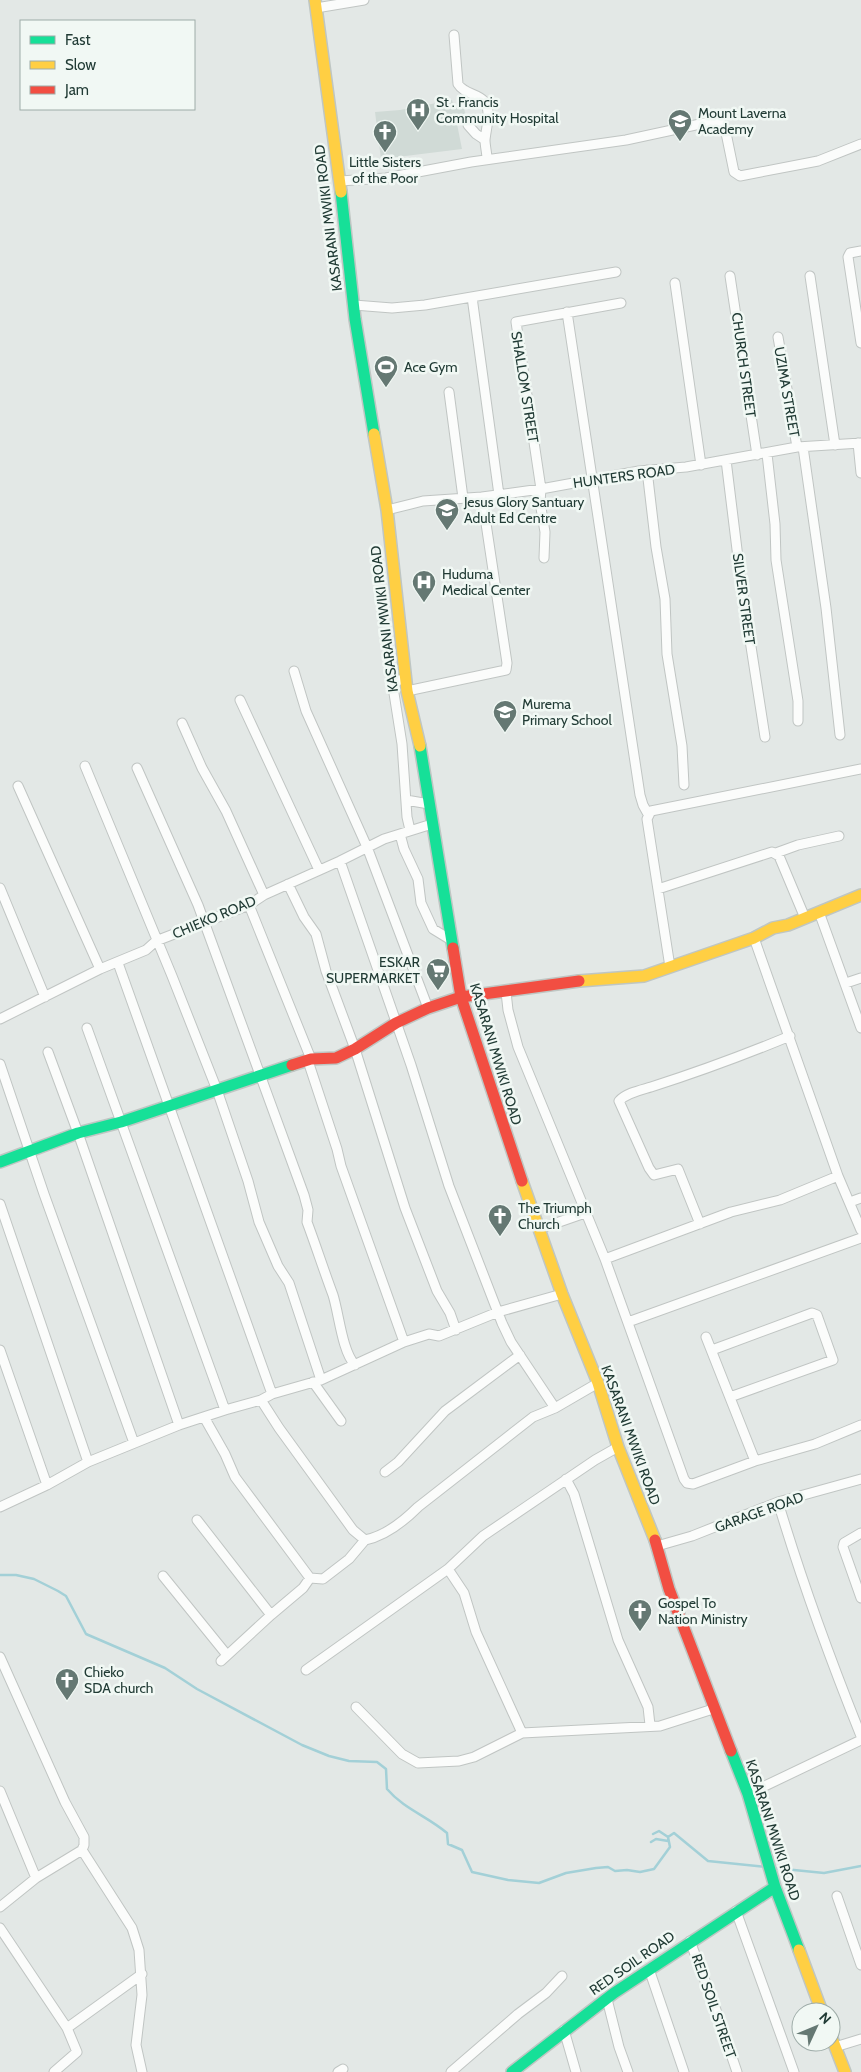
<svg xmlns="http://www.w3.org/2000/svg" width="861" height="2072" font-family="Cabin,sans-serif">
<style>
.built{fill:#d0dad6}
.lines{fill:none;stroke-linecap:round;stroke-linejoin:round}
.stream{stroke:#a3d0d7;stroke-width:2.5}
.street-casing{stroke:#c0c5c3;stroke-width:11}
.fast-casing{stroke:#bfc6c3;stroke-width:14}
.slow-casing{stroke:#bfc6c3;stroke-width:14}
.jam-casing{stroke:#bfc6c3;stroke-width:14}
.street{stroke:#fbfcfb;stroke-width:9}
.fast{stroke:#16e098;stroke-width:11}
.slow{stroke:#ffcf43;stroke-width:11}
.jam{stroke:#f24e42;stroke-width:11}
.labels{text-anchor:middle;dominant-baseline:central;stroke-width:5;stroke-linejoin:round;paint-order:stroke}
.poi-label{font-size:14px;fill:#213b35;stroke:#f1f8f4;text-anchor:start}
.street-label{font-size:14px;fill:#213b35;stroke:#f1f8f4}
</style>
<rect width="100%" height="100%" fill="#e3e8e6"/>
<path class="built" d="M 452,100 L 454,108 L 464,108 L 467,121 L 457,124 L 462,149 L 381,159 L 375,112 L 400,110 Z"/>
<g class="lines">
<path class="stream" d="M 0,1575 L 16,1575 L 34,1579 L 58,1591 L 66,1596 L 86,1634 L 165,1668 L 197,1689 L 302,1745 L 329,1756 L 349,1761 L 377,1762 L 386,1769 L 387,1789 C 404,1809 427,1816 447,1833 L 448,1844 L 462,1850 L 472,1872 L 508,1880 L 539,1883 L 566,1873 L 596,1868 L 608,1867 L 615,1871 L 627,1870 L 640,1872 L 654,1869 L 670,1847 L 668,1837 L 674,1833 L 708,1861 L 766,1867
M 653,1834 L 659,1831 L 668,1837
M 651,1842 L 656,1839 L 668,1841
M 774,1868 L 824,1873 L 861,1866"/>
<g class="street-casing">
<path id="street" d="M 316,8 L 364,0
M 454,35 L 458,84 C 464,94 477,93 484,101 C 492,111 486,128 485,140 C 485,146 487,153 487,159
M 468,125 L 476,134 L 485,140
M 340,181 L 386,178 L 471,162 L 626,140 L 714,121 L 722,124 L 725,128 L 734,172 L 740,176 L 818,161 L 861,144
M 861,251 L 850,253 L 848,257 L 861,343
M 730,276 L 757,455
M 810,276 L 835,445
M 675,283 L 701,465
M 472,297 L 499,495
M 354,305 L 392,308 L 425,305 L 616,272
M 567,312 L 640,795 L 643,805 L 648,814
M 778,337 L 797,447
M 449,392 L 463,498
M 858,443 L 861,473
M 803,447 L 826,608 L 840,735
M 767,454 L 775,524 L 776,560 L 798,701 L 798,721
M 726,460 L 741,582 L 765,737
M 647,470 L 656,547 L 665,599 L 667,654 L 682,746 L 684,785
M 387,510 L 423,501 L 482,497 L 541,489 L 639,471 L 686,467 L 797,447 L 861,443
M 544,558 L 545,532 L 540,502 L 541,489 L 516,322 L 621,303
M 294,671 L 306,711 L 367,847 L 428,1008
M 405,679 L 395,681 L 393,687 L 402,744 L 407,817 L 410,830
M 407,691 L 506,670 L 507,663 L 482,497
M 240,700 L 319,870
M 182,723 L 202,768 L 226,811 L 264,895
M 85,766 L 172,976 L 217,1090 L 248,1181 L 259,1222 L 278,1266 L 289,1283 L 321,1380
M 137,768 L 198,905 L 304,1195 L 308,1210 L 307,1222 C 316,1246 324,1271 333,1295 C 339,1314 342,1351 355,1365
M 18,786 L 100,969
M 406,800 L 429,804
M 400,834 L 404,849 L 418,879 L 421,903 L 433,929 L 451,940
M 776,853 L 798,845 L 839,836
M 340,861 L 411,1065 L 449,1186 L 502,1323 L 511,1342 L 555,1408
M 288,884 L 304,917 L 316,934 L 326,971 L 355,1049 L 405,1208 L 437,1291 L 450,1313 L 456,1330
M 0,888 L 45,997
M 658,889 L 772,852 L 779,856 L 805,918
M 249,905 L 311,1059
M 819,912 L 861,1028
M 754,938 L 838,1176 L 861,1230
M 118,963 L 272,1394
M 670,967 L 647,819 L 651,811 L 861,769
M 846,983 L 861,978
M 506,992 L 508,1010 L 518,1047 L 605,1259 L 684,1479 L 687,1483 L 693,1484 L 755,1461 L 815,1444 L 861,1425
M 0,1019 L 100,969 L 146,950 L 156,941 L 249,905 L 264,895 L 340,861 L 384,839 L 432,824
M 87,1028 L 225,1410
M 48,1052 L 78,1133 L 179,1425
M 308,1061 L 337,1149 L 341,1166 L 404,1342
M 0,1064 L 44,1194 L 134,1443
M 850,1202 L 861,1198
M 0,1204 L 88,1462
M 700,1224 L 678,1169 L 654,1175 L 649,1168 L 619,1101 C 626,1093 641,1090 651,1087 C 698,1072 744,1055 790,1036
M 539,1229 L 585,1213
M 605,1259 L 731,1212 L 780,1200 L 838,1176
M 628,1322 L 861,1238
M 706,1337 L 755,1461
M 0,1350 L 47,1485
M 712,1350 L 812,1313 L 817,1315 L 833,1360 L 730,1397
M 313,1382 L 341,1421
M 261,1400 L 279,1428 L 353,1530 L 365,1540 C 385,1536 404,1521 418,1507 L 533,1417 L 555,1408 L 598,1383
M 204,1417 L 225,1454 L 235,1477 L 310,1578 L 303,1588 L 271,1615 L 221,1661
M 385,1472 L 398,1462 L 445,1411 L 520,1355
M 566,1479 L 574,1494 L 618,1640 L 648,1707 L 650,1725
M 778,1502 C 802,1582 830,1659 861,1736
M 0,1507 L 47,1485 L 88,1462 L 179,1425 L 225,1410 L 261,1400 L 272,1394 L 321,1380 L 404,1342 L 429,1334 L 439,1336 L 498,1312 L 562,1294
M 197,1520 L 271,1615
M 861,1533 L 844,1543 L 843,1547 L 861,1598
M 657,1546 L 692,1536 L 778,1502 L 861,1479
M 448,1569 L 464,1593 L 476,1632 L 522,1733
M 163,1576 L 227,1655
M 310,1578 L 323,1579 L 349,1559 L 365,1540
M 0,1657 L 65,1802 L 84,1837 L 84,1845 L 82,1850 L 36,1878 L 0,1907
M 306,1670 L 448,1569 L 483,1536 L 595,1460 L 618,1447
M 356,1707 L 402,1754 L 418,1763 L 459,1761 L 474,1757 L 522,1733 L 660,1726 L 713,1709
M 0,1791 L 36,1878
M 748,1794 L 861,1740
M 82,1850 L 132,1928 L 139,1950 L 142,1995 L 136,2045 L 142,2072
M 837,1896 L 861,1965
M 736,1911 L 794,2072
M 0,1928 L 67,2028 L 142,1974
M 690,1941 L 716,2010 L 737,2072
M 649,1969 L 684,2072
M 607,1999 L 619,2047 L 628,2072
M 564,2030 L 576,2072
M 835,2047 L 861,2039
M 54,2072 L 77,2052 L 67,2028
M 338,2072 L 343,2069
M 451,2072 L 518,2014 L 546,1993 L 562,1976"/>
</g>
<g class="fast-casing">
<path id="fast" d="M 341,192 L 355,319 L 374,434
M 420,746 L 453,948
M 0,1162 L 78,1133 L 121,1122 L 292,1065
M 731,1751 L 748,1794 L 775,1887 L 799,1950
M 512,2072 L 614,1993 L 775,1887"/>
</g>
<g class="slow-casing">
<path id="slow" d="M 315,0 L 341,192
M 374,434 L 387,510 L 407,691 L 420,746
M 579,981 L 644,976 L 754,938 L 773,928 L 788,925 L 861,895
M 522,1181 L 562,1294 L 598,1383 L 618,1447 L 655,1540
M 799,1950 L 822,2012
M 831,2036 L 845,2072"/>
</g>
<g class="jam-casing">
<path id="jam" d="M 453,948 L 461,997 L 522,1181
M 292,1065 L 311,1059 L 336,1058 L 355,1049 L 396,1023 L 428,1008 L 461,997 L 579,981
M 655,1540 L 669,1589 L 731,1751"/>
</g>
<use href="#street" class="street"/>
<use href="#fast" class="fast"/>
<use href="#slow" class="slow"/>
<use href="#jam" class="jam"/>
</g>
<defs>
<g id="hospital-pin" transform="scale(1.25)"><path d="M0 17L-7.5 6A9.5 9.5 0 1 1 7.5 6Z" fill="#657873" stroke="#f1f8f4"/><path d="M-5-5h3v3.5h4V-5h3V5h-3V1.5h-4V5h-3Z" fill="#fff"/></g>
<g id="school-pin" transform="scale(1.25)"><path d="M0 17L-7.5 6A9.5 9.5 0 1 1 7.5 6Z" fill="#657873" stroke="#f1f8f4"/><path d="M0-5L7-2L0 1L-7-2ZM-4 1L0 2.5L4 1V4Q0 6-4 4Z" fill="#fff"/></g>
<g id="church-pin" transform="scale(1.25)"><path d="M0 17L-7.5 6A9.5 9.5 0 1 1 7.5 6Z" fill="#657873" stroke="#f1f8f4"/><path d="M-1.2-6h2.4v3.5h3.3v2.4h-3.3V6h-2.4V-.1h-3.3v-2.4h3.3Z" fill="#fff"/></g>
<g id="stadium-pin" transform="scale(1.25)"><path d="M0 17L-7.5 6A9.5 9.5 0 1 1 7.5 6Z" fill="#657873" stroke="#f1f8f4"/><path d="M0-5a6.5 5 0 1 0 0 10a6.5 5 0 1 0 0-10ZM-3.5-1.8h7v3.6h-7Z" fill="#fff"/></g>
<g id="supermarket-pin" transform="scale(1.25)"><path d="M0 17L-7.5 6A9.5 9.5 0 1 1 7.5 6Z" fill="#657873" stroke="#f1f8f4"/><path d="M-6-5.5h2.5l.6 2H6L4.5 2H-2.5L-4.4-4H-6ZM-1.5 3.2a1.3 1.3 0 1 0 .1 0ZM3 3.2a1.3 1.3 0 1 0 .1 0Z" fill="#fff"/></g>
</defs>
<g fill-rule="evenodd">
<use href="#hospital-pin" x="418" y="110"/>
<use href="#school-pin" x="680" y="121"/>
<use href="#church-pin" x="385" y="132"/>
<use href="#stadium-pin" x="386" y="367"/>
<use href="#school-pin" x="447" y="510"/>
<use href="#hospital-pin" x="424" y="582"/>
<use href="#school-pin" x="505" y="712"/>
<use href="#supermarket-pin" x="438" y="970"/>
<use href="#church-pin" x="500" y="1216"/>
<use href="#church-pin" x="640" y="1611"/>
<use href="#church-pin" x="67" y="1680"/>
</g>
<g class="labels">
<g class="poi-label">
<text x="436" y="102">St . Francis<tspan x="436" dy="16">Community Hospital</tspan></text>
<text x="698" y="113">Mount Laverna<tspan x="698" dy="16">Academy</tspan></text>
<text x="385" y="162" text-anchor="middle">Little Sisters<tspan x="385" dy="16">of the Poor</tspan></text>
<text x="404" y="367">Ace Gym</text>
<text x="464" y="502">Jesus Glory Santuary<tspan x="464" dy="16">Adult Ed Centre</tspan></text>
<text x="442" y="574">Huduma<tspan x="442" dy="16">Medical Center</tspan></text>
<text x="522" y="704">Murema<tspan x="522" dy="16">Primary School</tspan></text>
<text x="420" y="962" text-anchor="end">ESKAR<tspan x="420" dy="16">SUPERMARKET</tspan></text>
<text x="518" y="1208">The Triumph<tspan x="518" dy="16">Church</tspan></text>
<text x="658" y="1603">Gospel To<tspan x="658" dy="16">Nation Ministry</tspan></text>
<text x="84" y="1672">Chieko<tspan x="84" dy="16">SDA church</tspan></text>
</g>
<g class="street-label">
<text transform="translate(328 218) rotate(-97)">KASARANI MWIKI ROAD</text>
<text transform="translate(744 365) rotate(82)">CHURCH STREET</text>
<text transform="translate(525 387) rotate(81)">SHALLOM STREET</text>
<text transform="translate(787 392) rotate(80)">UZIMA STREET</text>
<text transform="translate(624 476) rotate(-8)">HUNTERS ROAD</text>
<text transform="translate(744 599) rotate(82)">SILVER STREET</text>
<text transform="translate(384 619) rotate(-97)">KASARANI MWIKI ROAD</text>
<text transform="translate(214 917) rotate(-23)">CHIEKO ROAD</text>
<text transform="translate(496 1054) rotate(73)">KASARANI MWIKI ROAD</text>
<text transform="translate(631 1435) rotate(70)">KASARANI MWIKI ROAD</text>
<text transform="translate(759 1512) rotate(-20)">GARAGE ROAD</text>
<text transform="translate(773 1830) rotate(72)">KASARANI MWIKI ROAD</text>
<text transform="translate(632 1963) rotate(-35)">RED SOIL ROAD</text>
<text transform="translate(714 2006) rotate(71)">RED SOIL STREET</text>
</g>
</g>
<rect x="20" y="20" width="175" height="90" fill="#f1f8f4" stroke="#9eaca8"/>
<rect x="30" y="36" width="25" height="8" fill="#16e098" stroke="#9eaca8"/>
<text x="65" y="45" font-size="15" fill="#213b35">Fast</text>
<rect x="30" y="61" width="25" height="8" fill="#ffcf43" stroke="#9eaca8"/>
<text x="65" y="70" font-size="15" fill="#213b35">Slow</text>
<rect x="30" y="86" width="25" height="8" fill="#f24e42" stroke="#9eaca8"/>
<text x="65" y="95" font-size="15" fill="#213b35">Jam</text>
<g transform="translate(816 2027) rotate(46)"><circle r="24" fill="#f1f8f4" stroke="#9eaca8"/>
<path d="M0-4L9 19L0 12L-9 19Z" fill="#657873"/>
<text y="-8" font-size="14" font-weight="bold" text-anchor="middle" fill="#213b35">N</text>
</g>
</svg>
